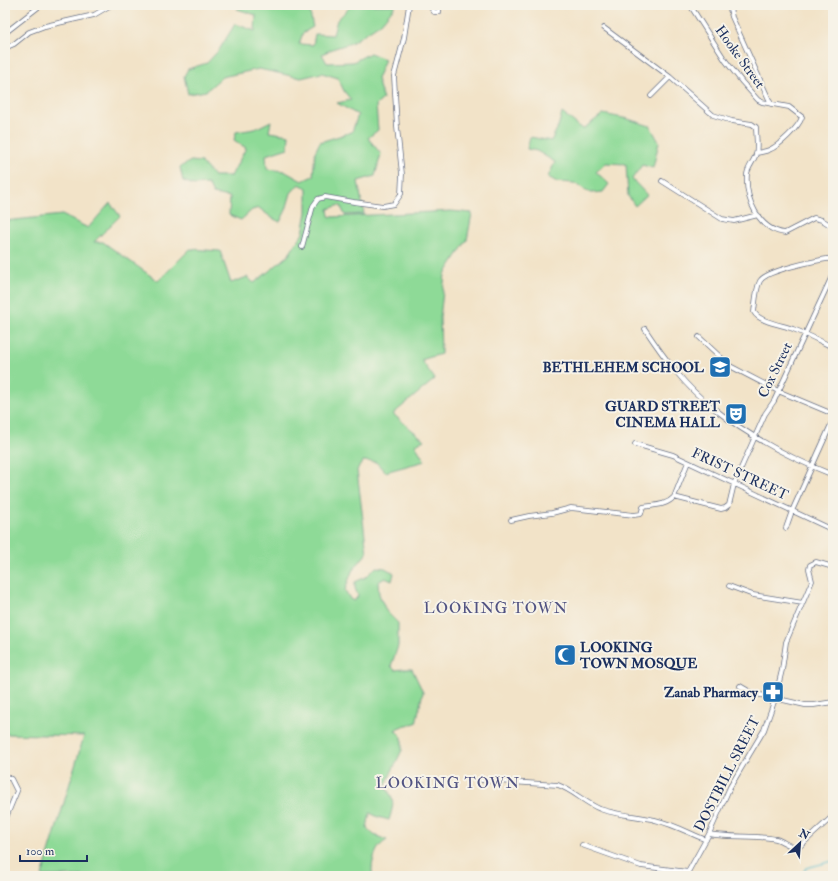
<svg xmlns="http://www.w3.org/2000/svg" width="838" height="881" font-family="'IM FELL Double Pica',serif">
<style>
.green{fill:#8eda97;stroke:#54847a}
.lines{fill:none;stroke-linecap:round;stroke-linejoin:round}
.stream{stroke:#4db9c9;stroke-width:1.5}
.street-casing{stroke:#666e83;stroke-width:5.5}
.street{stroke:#fff;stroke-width:4}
.labels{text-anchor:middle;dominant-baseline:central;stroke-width:4;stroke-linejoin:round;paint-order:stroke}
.street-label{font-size:14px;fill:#1b2f5e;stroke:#f7f3e8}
.poi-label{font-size:14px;font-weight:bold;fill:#1b2f5e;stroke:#f7f3e8;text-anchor:end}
.neighbourhood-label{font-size:15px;letter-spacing:1px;fill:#515382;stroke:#f7f3e8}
</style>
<rect width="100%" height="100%" fill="#f7f3e8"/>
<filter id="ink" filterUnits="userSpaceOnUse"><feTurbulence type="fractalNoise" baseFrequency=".025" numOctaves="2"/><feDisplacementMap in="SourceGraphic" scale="8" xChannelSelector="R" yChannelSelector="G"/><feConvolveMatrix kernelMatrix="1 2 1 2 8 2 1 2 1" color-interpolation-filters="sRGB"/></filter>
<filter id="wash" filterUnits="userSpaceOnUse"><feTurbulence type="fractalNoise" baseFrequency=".012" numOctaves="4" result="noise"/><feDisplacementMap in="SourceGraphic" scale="16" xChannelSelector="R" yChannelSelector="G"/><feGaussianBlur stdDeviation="0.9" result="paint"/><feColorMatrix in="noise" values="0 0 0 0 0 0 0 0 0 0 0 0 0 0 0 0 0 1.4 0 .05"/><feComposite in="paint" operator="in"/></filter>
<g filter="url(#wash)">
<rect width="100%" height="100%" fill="#f2e3c8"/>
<path class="green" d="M 241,5 L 312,5 L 310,13 L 313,27 L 303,33 L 299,44 L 313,45 L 315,34 L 333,35 L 337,20 L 350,7 L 350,5 L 396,5 L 381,23 L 351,43 L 335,48 L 322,54 L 327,63 L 353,62 L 370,53 L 385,59 L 377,79 L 383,99 L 376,105 L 378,130 L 368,138 L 381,154 L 375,176 L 358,181 L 364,214 L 345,215 L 340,205 L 328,209 L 329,216 L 333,217 L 451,211 L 472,213 L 467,240 L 445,274 L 440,318 L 441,354 L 421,360 L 435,379 L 393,414 L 424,440 L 415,445 L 425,461 L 385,472 L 376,462 L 363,461 L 357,470 L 367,553 L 352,571 L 345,590 L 350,599 L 354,601 L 358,596 L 355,588 L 355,582 L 366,577 L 376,567 L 385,568 L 394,573 L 392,581 L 385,578 L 378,582 L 379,594 L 386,611 L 398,623 L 398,646 L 391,666 L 395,670 L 403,669 L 412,669 L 423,692 L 416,723 C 408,725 402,725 395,730 L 402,737 L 402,750 L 385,786 C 395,800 394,804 389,820 L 378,817 L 370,813 L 367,828 L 374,835 L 387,840 C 384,842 381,844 379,847 C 374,853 370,869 373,876 L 42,876 L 84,736 L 5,734 L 5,221 L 62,215 L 88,228 L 110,203 L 120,216 L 94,242 L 103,242 L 158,281 L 190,249 L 220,251 L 231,283 L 247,277 L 254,283 L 288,256 L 303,233 L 307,212 L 307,188 L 299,184 L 291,193 L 286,210 L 280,222 L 272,218 L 259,208 L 252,210 L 241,220 L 229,215 L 230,197 L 213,194 L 208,184 L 194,185 L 183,181 L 180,167 L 191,161 L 201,162 L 214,176 L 231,176 L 246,148 L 234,140 L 236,132 L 255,129 L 271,121 L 269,132 L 289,135 L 288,148 L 266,155 L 267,169 L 284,171 L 302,181 L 313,176 L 315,152 L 320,142 L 352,132 L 358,115 L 337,103 L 351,100 L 344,91 L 338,78 L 322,73 L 301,78 L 259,69 L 222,77 L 206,91 L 188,94 L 184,76 L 188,69 L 207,63 L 219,50 L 235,24 L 255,31 L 256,15 L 237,9 Z
M 562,113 L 583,129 L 603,114 L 628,119 L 650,126 L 659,142 L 653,168 L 642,165 L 632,179 L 647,195 L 635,206 L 628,196 L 626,164 L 606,163 L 596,172 L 609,184 L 603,192 L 591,193 L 574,183 L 557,182 L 548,177 L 555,162 L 537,151 L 527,149 L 530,137 L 551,141 L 558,127 Z"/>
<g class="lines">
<path class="stream" d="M 801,876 L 806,868 L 833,861"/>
</g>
</g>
<g filter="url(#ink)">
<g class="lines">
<g class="street-casing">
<path id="street" d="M 429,5 L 434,12 L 439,12 L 439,5
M 690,5 L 725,60 L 742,82 L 758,100 L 762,102 L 789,107 L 802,117 C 799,127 779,146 769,150 C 765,152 760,152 756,153
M 729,5 L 732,17 L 771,104
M 831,5 L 833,15
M 604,28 L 670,77 L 713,115 L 732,121 L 752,124 L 756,127 C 756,135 758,147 756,154 C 754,161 748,167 747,174 C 745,198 758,230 785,233 L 814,218 L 822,220 L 833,227
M 5,33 L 41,5
M 5,48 L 14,44 L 29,32 L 45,26 L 94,15 L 111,5
M 651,96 L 670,77
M 662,181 L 722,219 L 734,221 L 758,215
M 302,247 L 313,206 L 318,199 L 325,197 L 354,202 L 383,206 L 394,204 L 401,194 L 402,174 L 397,127 L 394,76 L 404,38 L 409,5
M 833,258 C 819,260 766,270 760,281 C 756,288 755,304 754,312 C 759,322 783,325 793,329 C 807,334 820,341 833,347
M 645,329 C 663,356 685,387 712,407 C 748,436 790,458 833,475
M 699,337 L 730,366 L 778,391 L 833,414
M 635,444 L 673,455 L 833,530
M 674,497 L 721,509 L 725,508 L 729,505 L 734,484 L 765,414 L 774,401 L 833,274
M 511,520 L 529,516 L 552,513 L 571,508 L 634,515 L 641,514 L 643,507 C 654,505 666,506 674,497 L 688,462
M 786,528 L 792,511 L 833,420
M 729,586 L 753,595 L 803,603
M 740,686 L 752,693 L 805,705 L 814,705 L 833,702
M 5,776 L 11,779 L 17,791 L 5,820
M 481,780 L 558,785 C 574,791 585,803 600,809 C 617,815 637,816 655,820 C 673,824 689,833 706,840
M 709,834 C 731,838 754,835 776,839 C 784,841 791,849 799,847 L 833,816
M 582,845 L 641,866 L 688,872
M 685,876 L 688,872 L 709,834 L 730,787 L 764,730 L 775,699 L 782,670 L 786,642 L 812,581 L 809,569 L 810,565 L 816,562 L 833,567"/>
</g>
<use href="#street" class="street"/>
</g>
</g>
<defs>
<g id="school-square" transform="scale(1.15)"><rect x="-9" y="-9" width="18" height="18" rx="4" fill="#1f6fb2" stroke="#f7f3e8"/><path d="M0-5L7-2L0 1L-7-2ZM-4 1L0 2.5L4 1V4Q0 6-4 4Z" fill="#fff"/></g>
<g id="theatre-square" transform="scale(1.15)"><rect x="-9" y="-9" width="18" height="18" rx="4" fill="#1f6fb2" stroke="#f7f3e8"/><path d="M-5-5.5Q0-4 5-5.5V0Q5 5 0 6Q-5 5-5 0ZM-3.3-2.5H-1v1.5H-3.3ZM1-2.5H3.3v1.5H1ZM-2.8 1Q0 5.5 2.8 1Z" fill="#fff"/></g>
<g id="mosque-square" transform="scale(1.15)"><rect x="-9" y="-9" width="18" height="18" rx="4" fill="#1f6fb2" stroke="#f7f3e8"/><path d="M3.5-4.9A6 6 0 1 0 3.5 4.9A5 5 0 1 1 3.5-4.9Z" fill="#fff"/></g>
<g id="pharmacy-square" transform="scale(1.15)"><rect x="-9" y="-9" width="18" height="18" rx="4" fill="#1f6fb2" stroke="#f7f3e8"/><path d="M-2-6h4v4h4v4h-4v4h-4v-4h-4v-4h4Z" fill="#fff"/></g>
</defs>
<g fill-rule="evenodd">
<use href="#school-square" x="720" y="367"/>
<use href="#theatre-square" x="736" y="414"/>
<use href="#mosque-square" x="565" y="655"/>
<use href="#pharmacy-square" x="773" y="692"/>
</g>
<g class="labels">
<g class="street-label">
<text transform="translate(740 57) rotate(54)">Hooke Street</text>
<text transform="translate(775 370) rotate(-64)">Cox Street</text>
<text transform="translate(740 474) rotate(25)">FRIST STREET</text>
<text transform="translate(727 774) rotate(-63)">DOSTBILL SREET</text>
</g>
<g class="poi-label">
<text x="704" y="367">BETHLEHEM SCHOOL</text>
<text x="720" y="406">GUARD STREET<tspan x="720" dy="16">CINEMA HALL</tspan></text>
<text x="580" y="647" text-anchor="start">LOOKING<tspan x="580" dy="16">TOWN MOSQUE</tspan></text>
<text x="758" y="692">Zanab Pharmacy</text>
</g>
<g class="neighbourhood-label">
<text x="496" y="608">LOOKING TOWN</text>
<text x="448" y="783">LOOKING TOWN</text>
</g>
</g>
<rect width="838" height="881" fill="none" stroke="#f7f3e8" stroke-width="20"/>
<g transform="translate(800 843) rotate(26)" stroke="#f7f3e8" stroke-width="3" paint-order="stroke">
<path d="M0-3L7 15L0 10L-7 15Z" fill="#1b2f5e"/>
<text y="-6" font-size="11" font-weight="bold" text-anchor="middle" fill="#1b2f5e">N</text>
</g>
<path d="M20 855v6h67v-6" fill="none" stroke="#1b2f5e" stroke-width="2"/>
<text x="26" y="855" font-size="12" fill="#1b2f5e" stroke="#f7f3e8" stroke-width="3" paint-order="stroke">100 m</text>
</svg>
